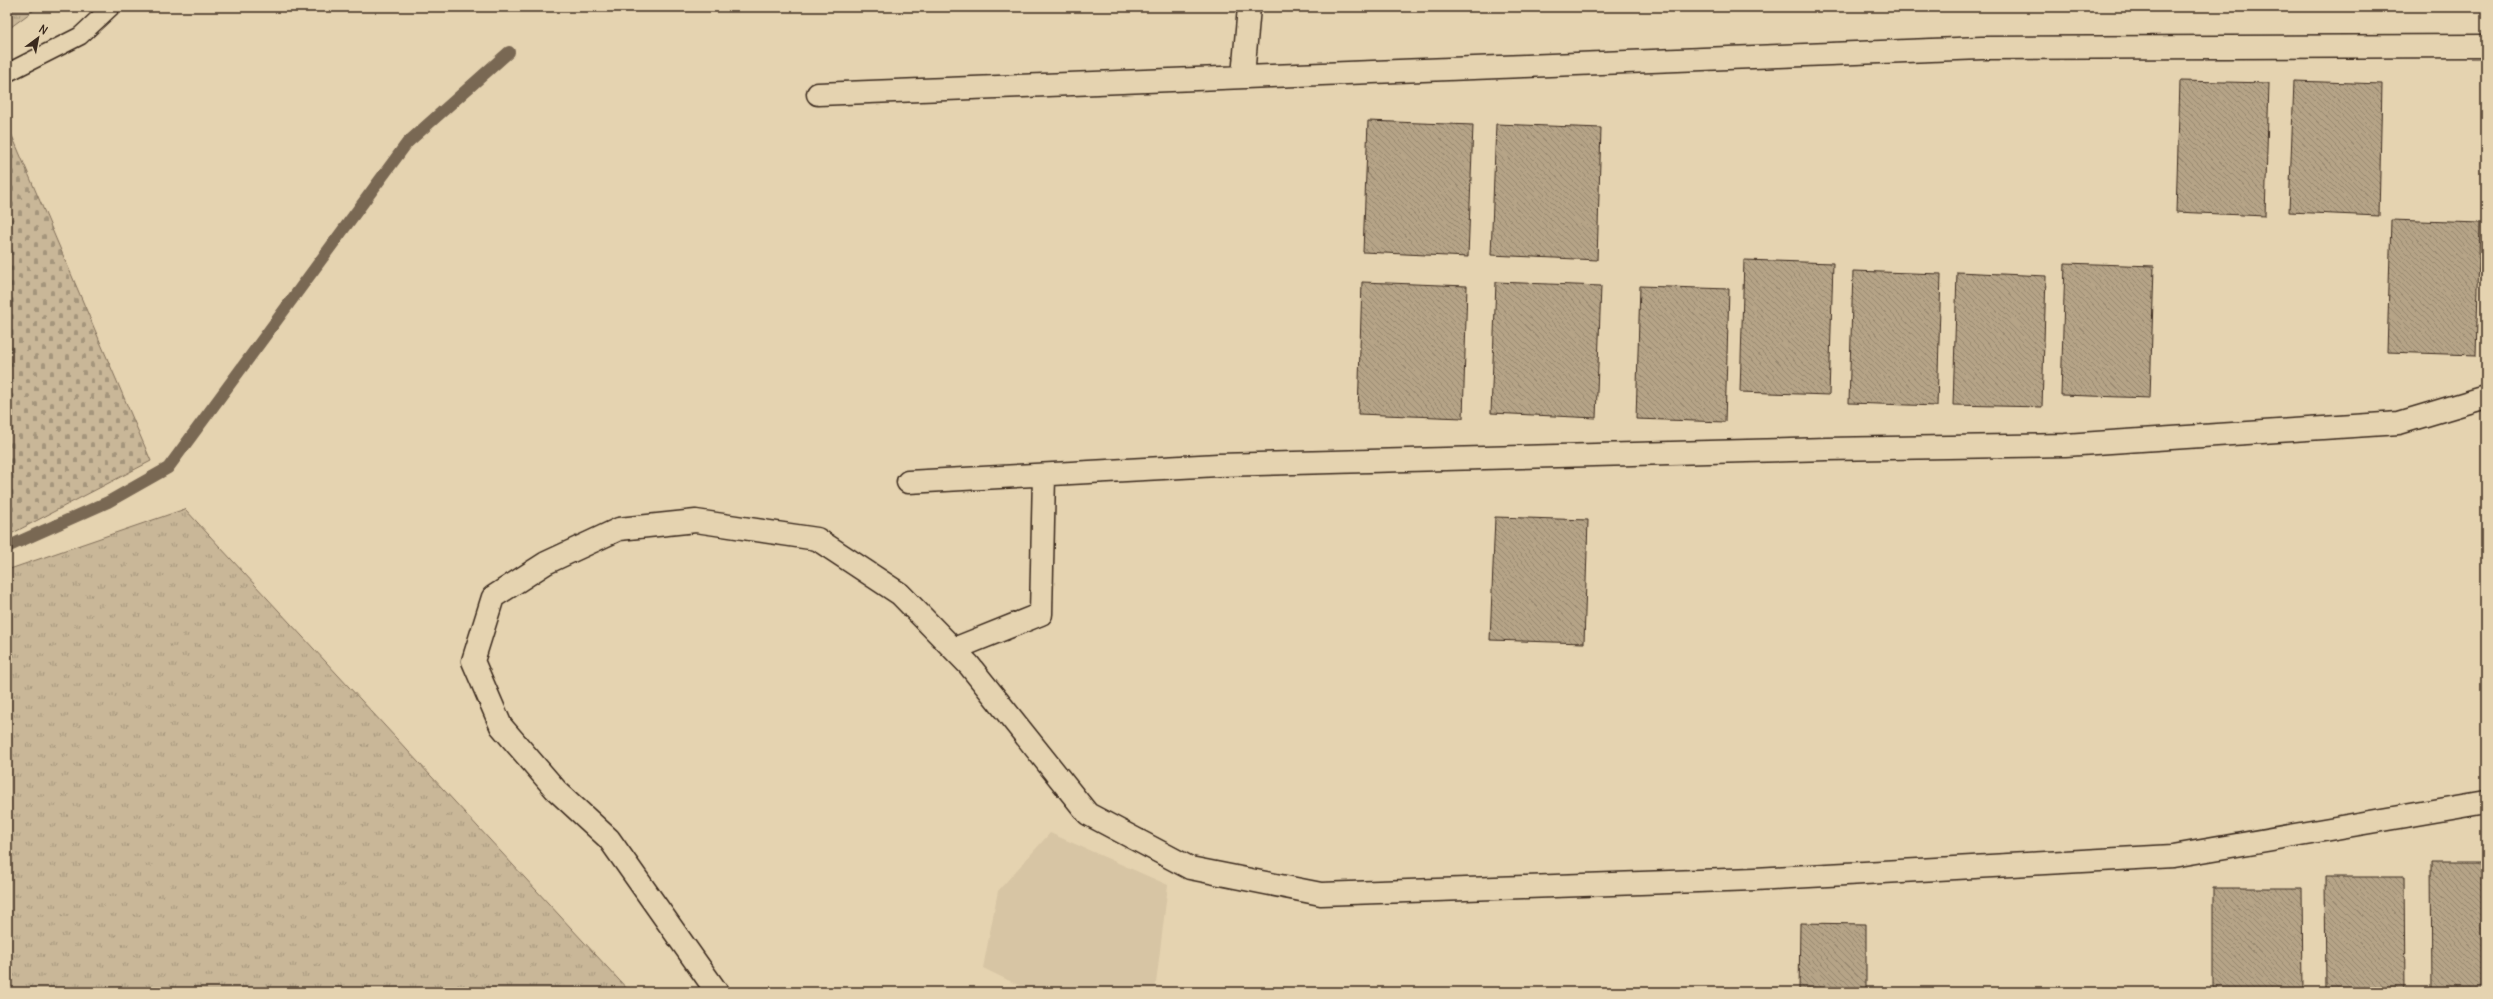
<svg xmlns="http://www.w3.org/2000/svg" width="2493" height="999" font-family="Delius,sans-serif">
<style>
.built{fill:#d7c5a4}
.grass{fill:url(#grass-tufts);stroke:#82705b}
.cemetery{fill:url(#cemetery-stones);stroke:#82705b}
.lines{fill:none;stroke-linecap:round;stroke-linejoin:round}
.stream{stroke:#796753;stroke-width:12}
.building{fill:url(#building-back-hatch);stroke:#3b2a1e}
.service-casing{stroke:#3b2a1e;stroke-width:20}
.minor-casing{stroke:#3b2a1e;stroke-width:25}
.service{stroke:#e5d3b0;stroke-width:17}
.minor{stroke:#e5d3b0;stroke-width:22}
</style>
<defs>
<pattern id="grass-tufts" width="24" height="20" patternUnits="userSpaceOnUse"><rect width="24" height="20" fill="#c9b798"/><path d="M3 7l-1-3M5 7V3M7 7l1-3M15 17l-1-3M17 17v-4M19 17l1-3" fill="none" stroke="#a4957b"/></pattern>
<pattern id="cemetery-stones" width="16" height="16" patternUnits="userSpaceOnUse"><rect width="16" height="16" fill="#c9b798"/><path d="M2 7V4a2 2 0 0 1 4 0v3zM10 15v-3a2 2 0 0 1 4 0v3z" fill="#a4957b"/></pattern>
<pattern id="building-back-hatch" width="6" height="6" patternUnits="userSpaceOnUse"><rect width="6" height="6" fill="#b6a487"/><path d="M-1 5l2 2M0 0l6 6M5-1l2 2" fill="none" stroke="#95866e"/></pattern>
</defs>
<rect width="100%" height="100%" fill="#e5d3b0"/>
<filter id="ink" filterUnits="userSpaceOnUse"><feTurbulence type="fractalNoise" baseFrequency=".025" numOctaves="2"/><feDisplacementMap in="SourceGraphic" scale="8" xChannelSelector="R" yChannelSelector="G"/><feConvolveMatrix kernelMatrix="1 2 1 2 8 2 1 2 1" color-interpolation-filters="sRGB"/></filter>
<g filter="url(#ink)">
<path class="built" d="M 1050,833 L 1168,885 L 1155,992 L 1032,992 L 983,968 L 998,891 Z"/>
<path class="grass" d="M 7,7 L 38,7 L 7,30 Z
M 185,509 L 630,992 L 7,992 L 7,570 Z"/>
<path class="cemetery" d="M 7,124 L 151,461 L 7,536 Z"/>
<g class="lines">
<path class="stream" d="M 7,547 L 108,502 L 168,468 L 407,143 L 509,52"/>
</g>
<path class="building" d="M 2180,81 L 2269,83 L 2265,216 L 2176,212 Z
M 2294,81 L 2382,84 L 2379,216 L 2289,212 Z
M 1368,121 L 1473,125 L 1468,257 L 1363,252 Z
M 1496,124 L 1601,128 L 1597,260 L 1491,255 Z
M 2391,220 L 2480,223 L 2476,355 L 2387,352 Z
M 1744,260 L 1833,263 L 1829,395 L 1740,392 Z
M 2065,263 L 2154,266 L 2150,398 L 2061,395 Z
M 1853,271 L 1941,274 L 1937,406 L 1849,403 Z
M 1957,272 L 2046,276 L 2042,407 L 1953,405 Z
M 1362,282 L 1467,286 L 1463,418 L 1358,414 Z
M 1496,282 L 1601,286 L 1596,418 L 1491,413 Z
M 1640,286 L 1729,289 L 1725,422 L 1636,419 Z
M 1495,517 L 1588,520 L 1584,643 L 1490,640 Z
M 2431,863 L 2486,863 L 2486,992 L 2432,992 Z
M 2325,877 L 2404,877 L 2405,992 L 2326,992 Z
M 2213,888 L 2302,888 L 2303,992 L 2213,992 Z
M 1800,923 L 1866,924 L 1866,992 L 1799,992 Z"/>
<g class="lines">
<g class="service-casing">
<path id="service" d="M 7,73 L 80,36 L 111,7"/>
</g>
<g class="minor-casing">
<path id="minor" d="M 1243,76 L 1249,7
M 818,94 L 1982,48 L 2486,46
M 908,482 L 1218,465 L 1827,449 L 2065,445 L 2399,423 L 2486,397
M 954,649 L 1041,614 L 1044,475
M 717,992 L 609,839 L 556,790 L 501,726 L 473,661 L 493,597 L 546,563 L 619,529 L 696,521 L 817,539 L 900,594 L 969,665 L 1088,814 L 1190,868 L 1321,894 L 1755,879 L 2173,856 L 2486,802"/>
</g>
<use href="#service" class="service"/>
<use href="#minor" class="minor"/>
</g>
</g>
<rect width="2493" height="999" fill="none" stroke="#e5d3b0" stroke-width="24"/>
<rect x="12" y="12" width="2469" height="975" fill="none" stroke="#3b2a1e" stroke-width="1.5" filter="url(#ink)"/>
<g transform="translate(38 38) rotate(32)" stroke="#e5d3b0" stroke-width="3" paint-order="stroke">
<path d="M0-3L7 15L0 10L-7 15Z" fill="#3b2a1e"/>
<text y="-6" font-size="11" font-weight="bold" text-anchor="middle" fill="#3b2a1e">N</text>
</g>
</svg>
